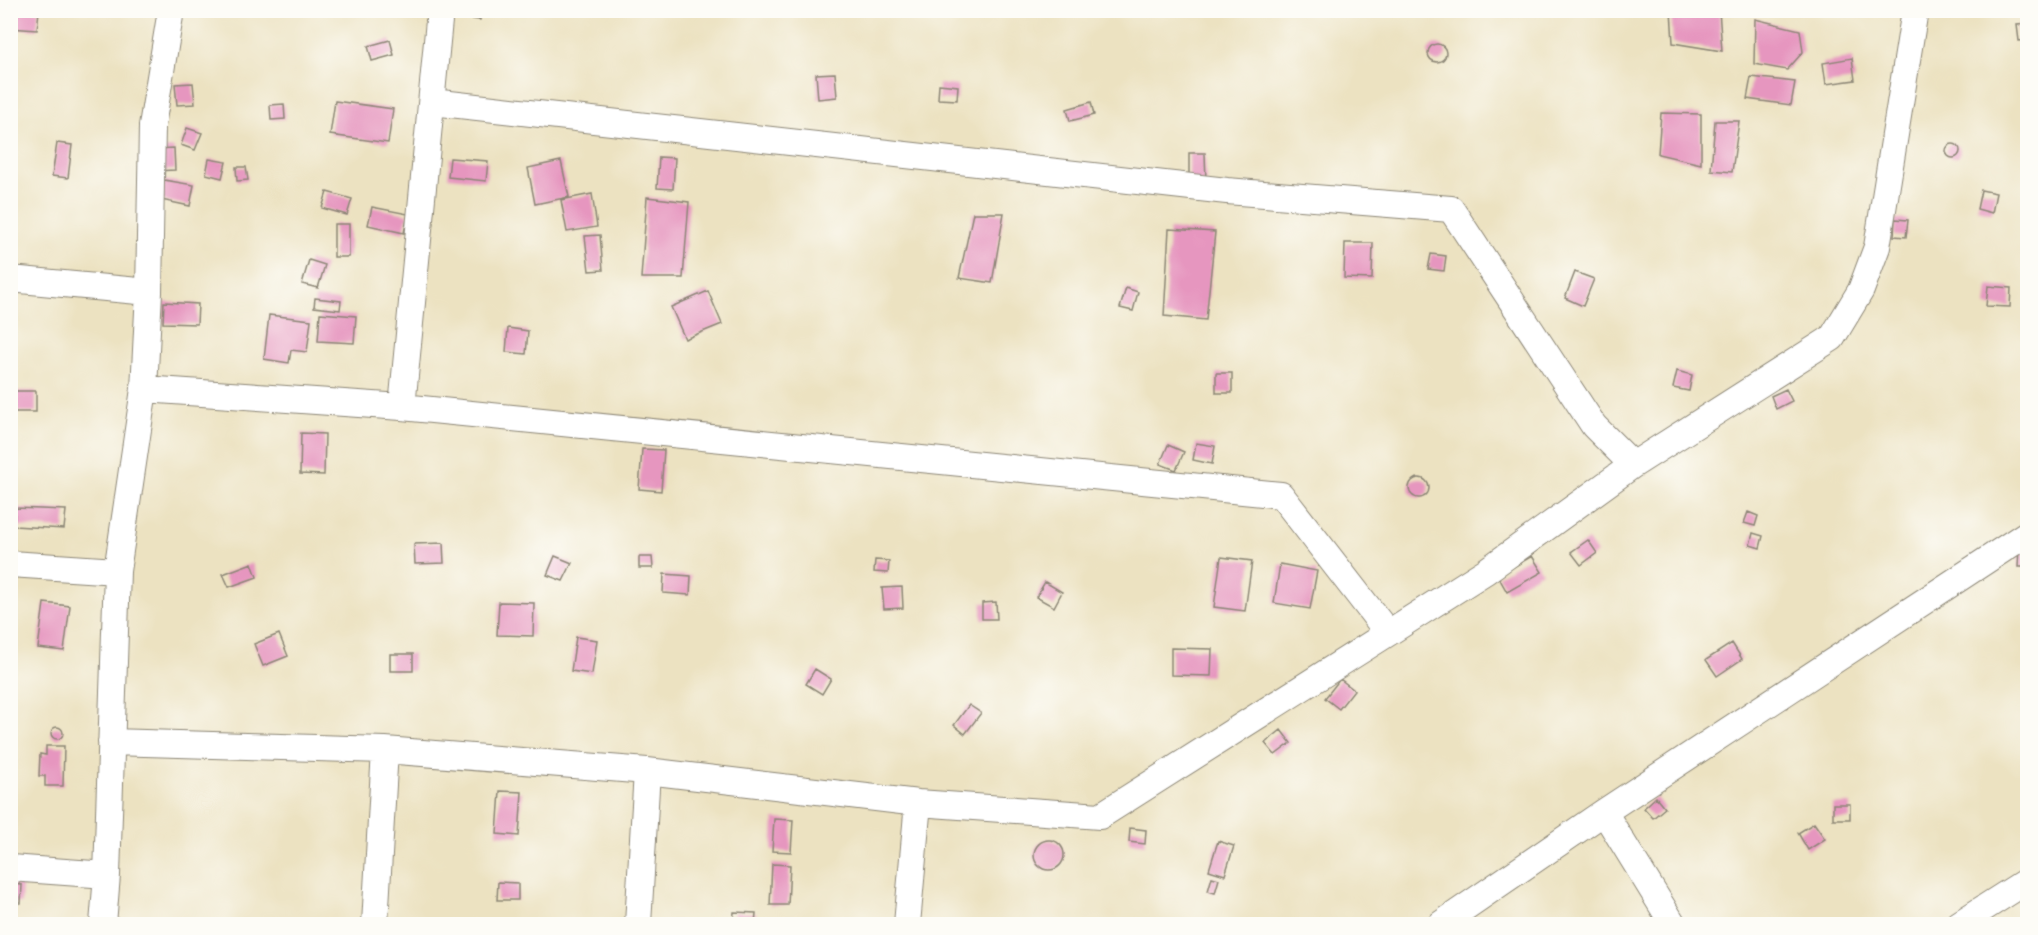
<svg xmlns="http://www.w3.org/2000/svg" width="2038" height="935" font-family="Dekko,sans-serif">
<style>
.building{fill:#e696bf}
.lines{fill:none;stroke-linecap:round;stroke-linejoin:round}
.street-casing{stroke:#8c8676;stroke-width:28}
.street{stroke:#fff;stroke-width:26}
</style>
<rect width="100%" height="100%" fill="#fdfcf7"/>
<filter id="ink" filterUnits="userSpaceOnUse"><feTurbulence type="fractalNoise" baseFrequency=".0167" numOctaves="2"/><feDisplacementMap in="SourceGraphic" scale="12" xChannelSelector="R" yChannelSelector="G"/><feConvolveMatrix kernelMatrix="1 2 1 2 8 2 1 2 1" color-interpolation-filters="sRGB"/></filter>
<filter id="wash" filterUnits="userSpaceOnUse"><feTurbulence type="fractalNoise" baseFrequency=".008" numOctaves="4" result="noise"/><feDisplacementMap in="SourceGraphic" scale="24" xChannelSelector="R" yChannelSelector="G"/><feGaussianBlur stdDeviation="1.35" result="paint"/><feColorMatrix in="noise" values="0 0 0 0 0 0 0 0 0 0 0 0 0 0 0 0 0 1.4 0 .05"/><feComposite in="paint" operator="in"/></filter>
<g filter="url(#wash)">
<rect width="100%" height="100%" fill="#ece2c1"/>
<g id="blocks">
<path class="building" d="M 10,10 L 39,11 L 37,30 L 10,28 Z
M 463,10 L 481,10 L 480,20 L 462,18 Z
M 1671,10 L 1719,10 L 1722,51 L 1673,43 Z
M 1755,19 L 1800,30 L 1803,52 L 1787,70 L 1754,64 Z
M 2028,24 L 2028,40 L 2019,41 L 2017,25 Z
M 390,40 L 394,55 L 372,61 L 368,46 Z
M1428 53a9 9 0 1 1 18 0a9 9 0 1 1-18 0Z
M 1852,58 L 1855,80 L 1826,84 L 1823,63 Z
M 835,73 L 837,97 L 818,99 L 816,74 Z
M 1751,77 L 1795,82 L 1791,105 L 1747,99 Z
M 193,83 L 195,104 L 177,105 L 175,84 Z
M 939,84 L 958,86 L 957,100 L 938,99 Z
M 335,101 L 393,109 L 388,143 L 330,135 Z
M 1091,102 L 1094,115 L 1070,121 L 1067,109 Z
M 284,104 L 285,119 L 271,120 L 270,105 Z
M 1661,113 L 1701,114 L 1701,164 L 1658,154 Z
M 1715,121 L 1739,121 L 1732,172 L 1711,170 Z
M 187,128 L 202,133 L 195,150 L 181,145 Z
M 57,143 L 72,145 L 68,178 L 52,176 Z
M1946 151a7 7 0 1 1 14 0a7 7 0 1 1-14 0Z
M 174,148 L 175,170 L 155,171 L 154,149 Z
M 1189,153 L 1205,153 L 1206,182 L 1189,183 Z
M 659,157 L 675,158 L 673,189 L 657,188 Z
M 450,158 L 488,161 L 486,181 L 448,177 Z
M 209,159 L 226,162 L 222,178 L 206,174 Z
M 561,161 L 569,197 L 535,204 L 528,168 Z
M 236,167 L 246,167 L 248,180 L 237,181 Z
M 164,180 L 194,185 L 190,206 L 161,200 Z
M 1981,190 L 1996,193 L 1992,213 L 1977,209 Z
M 327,192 L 352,199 L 347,215 L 322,208 Z
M 592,194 L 597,227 L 567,232 L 561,200 Z
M 647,197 L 689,202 L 683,278 L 641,278 Z
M 372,207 L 408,214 L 404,233 L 368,225 Z
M 973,213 L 1004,213 L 992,283 L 959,278 Z
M 1895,219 L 1908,220 L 1906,237 L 1894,236 Z
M 334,224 L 349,224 L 349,257 L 334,257 Z
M 1169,229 L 1215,232 L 1206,320 L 1164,316 Z
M 600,235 L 603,270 L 589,271 L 585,236 Z
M 1345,243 L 1373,243 L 1372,279 L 1344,278 Z
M 1431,254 L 1446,256 L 1444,271 L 1428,269 Z
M 309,260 L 325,265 L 318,288 L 302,284 Z
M 1575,272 L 1594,279 L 1583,306 L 1565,298 Z
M 1988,286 L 2011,288 L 2010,307 L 1986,306 Z
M 1126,288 L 1138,292 L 1133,311 L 1120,308 Z
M 708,291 L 722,324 L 685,339 L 671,307 Z
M 315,298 L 341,301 L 340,310 L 314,307 Z
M 164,302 L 198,304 L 197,324 L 163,323 Z
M 320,313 L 356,316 L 354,343 L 318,341 Z
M 269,315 L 311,320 L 307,352 L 291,350 L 289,363 L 264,359 Z
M 508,328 L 528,331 L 526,354 L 506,352 Z
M 1677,371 L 1692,375 L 1689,391 L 1673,388 Z
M 1216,373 L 1232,373 L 1232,393 L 1216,393 Z
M 1786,389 L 1792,401 L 1776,409 L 1771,396 Z
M 10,391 L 36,391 L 36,412 L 10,412 Z
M 301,433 L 325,434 L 324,475 L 300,474 Z
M 1196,443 L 1215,446 L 1212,464 L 1193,460 Z
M 1168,445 L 1184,452 L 1176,470 L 1160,464 Z
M 642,449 L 664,450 L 661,491 L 639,489 Z
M1409 488a10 10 0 1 1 20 0a10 10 0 1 1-20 0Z
M 15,508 L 66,510 L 64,529 L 14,526 Z
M 1748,512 L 1758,516 L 1755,526 L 1744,523 Z
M 1753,533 L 1763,536 L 1760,548 L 1750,545 Z
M 1588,540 L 1597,553 L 1581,565 L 1571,552 Z
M 443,543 L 444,563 L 415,564 L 414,544 Z
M 2019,548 L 2028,549 L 2028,567 L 2018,567 Z
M 555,556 L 572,563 L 563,581 L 547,575 Z
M 1532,556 L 1542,572 L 1507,592 L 1498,576 Z
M 639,557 L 652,557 L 653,568 L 639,568 Z
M 1221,557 L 1252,561 L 1245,611 L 1214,607 Z
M 875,560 L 889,561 L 888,573 L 874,572 Z
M 252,563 L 257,577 L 229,587 L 223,574 Z
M 1280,564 L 1317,571 L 1310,609 L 1274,603 Z
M 664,574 L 691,576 L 690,595 L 663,593 Z
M 1045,582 L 1062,592 L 1054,607 L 1036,597 Z
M 902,587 L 903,608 L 884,609 L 882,588 Z
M 499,602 L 534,603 L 533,636 L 497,635 Z
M 996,602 L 997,619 L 982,619 L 982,603 Z
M 44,603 L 70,606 L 64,651 L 38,648 Z
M 279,634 L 288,656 L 263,666 L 254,644 Z
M 576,637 L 597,640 L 592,674 L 571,671 Z
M 1732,643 L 1742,659 L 1717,676 L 1706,660 Z
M 1171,648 L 1212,649 L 1211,676 L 1171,675 Z
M 390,654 L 413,654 L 413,671 L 390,671 Z
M 815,669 L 831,679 L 822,694 L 806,684 Z
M 1340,679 L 1354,690 L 1339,709 L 1325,698 Z
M 969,705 L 981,713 L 965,734 L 954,725 Z
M51 733a6 6 0 1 1 12 0a6 6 0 1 1-12 0Z
M 1281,730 L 1291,743 L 1275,755 L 1265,743 Z
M 46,746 L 64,746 L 63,786 L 45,786 L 45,776 L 39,776 L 40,754 L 46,755 Z
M 500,791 L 522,792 L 519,836 L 497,834 Z
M 1656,797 L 1665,808 L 1653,818 L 1644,808 Z
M 1833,804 L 1850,804 L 1850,819 L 1833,819 Z
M 774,819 L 793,820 L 791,852 L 772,851 Z
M 1814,823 L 1825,839 L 1808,850 L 1798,833 Z
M 1130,828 L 1146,830 L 1145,844 L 1129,842 Z
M1034 855a15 15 0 1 1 30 0a15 15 0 1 1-30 0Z
M 1218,841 L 1234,846 L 1225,875 L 1209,870 Z
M 772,864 L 790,865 L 788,905 L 770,905 Z
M 1212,877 L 1219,879 L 1215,893 L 1208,891 Z
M 498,882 L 518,883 L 518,900 L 497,900 Z
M 10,884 L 22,885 L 21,903 L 10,903 Z
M 734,912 L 756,913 L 755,924 L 733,924 Z"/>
</g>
</g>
<g filter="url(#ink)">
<use href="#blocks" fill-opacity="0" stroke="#8c8676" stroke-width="1.5"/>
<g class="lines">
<g class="street-casing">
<path id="street" d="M 432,102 L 1227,191 L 1451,209 L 1594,426 L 1633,465
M 10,279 L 149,292
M 144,389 L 402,407 L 1281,495 L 1388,633
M 402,407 L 440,10
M 10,564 L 117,571
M 111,742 L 385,750 L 647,771 L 918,803 L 1100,816 L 1486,571 L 1633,465 L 1832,338 L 1861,290 L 1877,247 L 1915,10
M 1604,812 L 1673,924
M 10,868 L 107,875
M 103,924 L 107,875 L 117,571 L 144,389 L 149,292 L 152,126 L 171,10
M 375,924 L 385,750
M 638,924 L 647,771
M 907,924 L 918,803
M 1441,924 L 1604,812 L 2028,533
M 1959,924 L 2028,880"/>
</g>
<use href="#street" class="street"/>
</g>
</g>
<rect width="2038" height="935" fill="none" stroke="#fdfcf7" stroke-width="36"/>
</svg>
